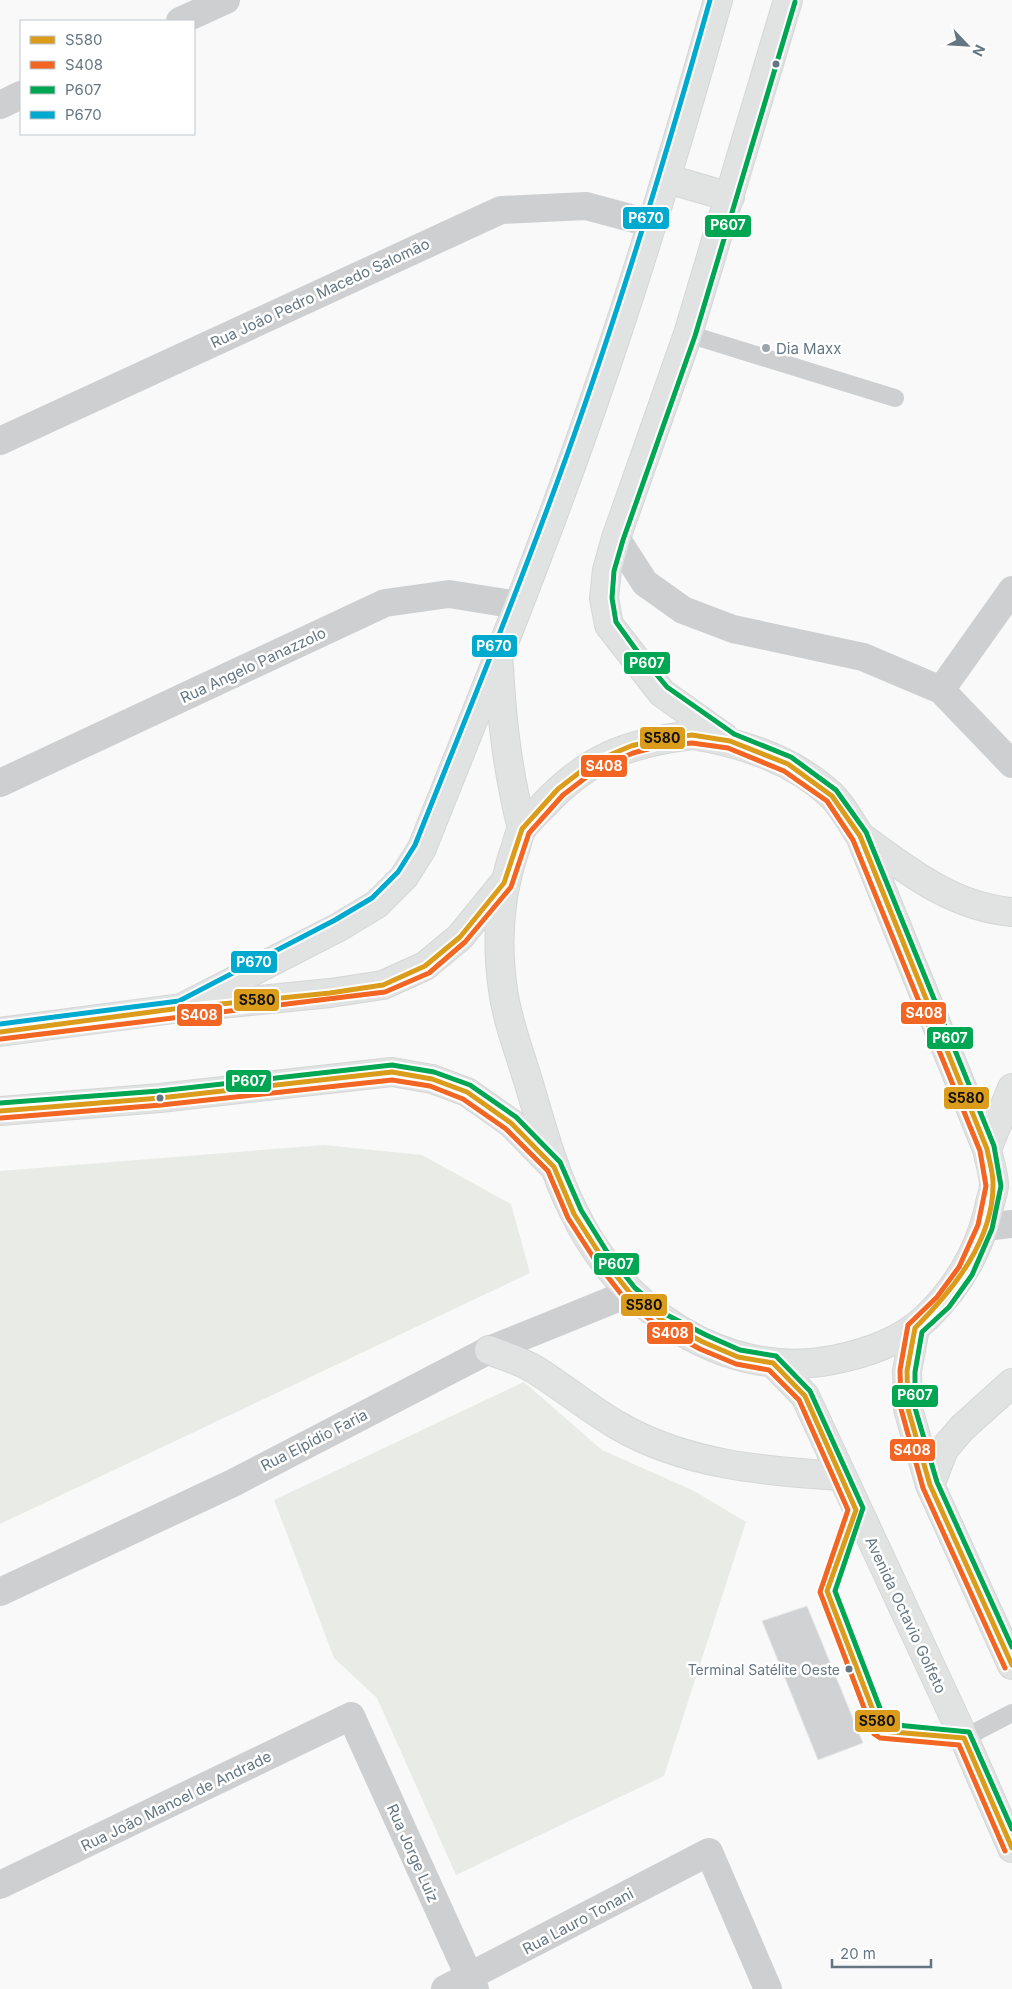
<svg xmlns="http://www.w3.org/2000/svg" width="1012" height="1989" font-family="Inter,sans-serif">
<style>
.green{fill:#e8ebe6}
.building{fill:#d0d2d3;stroke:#e8e8e8}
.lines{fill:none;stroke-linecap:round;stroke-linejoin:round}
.secondary-casing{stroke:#d5d6d7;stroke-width:30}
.lane{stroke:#cecfd0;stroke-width:18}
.street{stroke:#cecfd0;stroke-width:28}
.secondary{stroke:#e1e2e2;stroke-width:28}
.bus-1-casing{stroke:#fff;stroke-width:9}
.bus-2-casing{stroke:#fff;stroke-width:9}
.bus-3-casing{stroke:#fff;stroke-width:9}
.bus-4-casing{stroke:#fff;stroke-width:9}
.bus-1{stroke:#da9c1a;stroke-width:5}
.bus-2{stroke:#f26522;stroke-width:5}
.bus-3{stroke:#00a651;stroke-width:5}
.bus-4{stroke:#00a9ce;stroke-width:5}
.bus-dot{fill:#657683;stroke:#fff;stroke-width:2}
.poi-dot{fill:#99a4ac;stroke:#fff;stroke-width:2}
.labels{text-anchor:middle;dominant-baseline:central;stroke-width:5;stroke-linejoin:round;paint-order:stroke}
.bus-label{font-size:14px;fill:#657683;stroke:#fff;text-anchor:end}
.street-label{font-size:15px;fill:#657683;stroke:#fff}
.poi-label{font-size:15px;fill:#657683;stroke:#fff;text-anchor:start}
.line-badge{stroke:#fff;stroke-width:2}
.badge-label{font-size:14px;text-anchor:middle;font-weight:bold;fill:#fff}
.pale-badge-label{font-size:14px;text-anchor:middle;font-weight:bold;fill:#111}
</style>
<rect width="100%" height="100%" fill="#f9f9f9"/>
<path class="green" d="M 324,1145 L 422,1155 L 511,1204 L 530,1273 L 0,1524 L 0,1171 Z
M 524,1382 L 602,1450 L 694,1491 L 746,1522 L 664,1776 L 456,1875 L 377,1698 L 334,1658 L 274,1500 Z"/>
<path class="building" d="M 807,1606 L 863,1743 L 818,1760 L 762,1621 Z"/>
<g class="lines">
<g class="secondary-casing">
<path id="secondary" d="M 668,179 L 730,197
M 499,666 C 502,725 508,771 522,829
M 692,735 C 742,743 794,760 831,795 C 843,806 851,823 860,836 L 987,1149 C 989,1161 994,1174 994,1185 C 994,1191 991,1198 990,1203 C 981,1248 959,1286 926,1318 C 900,1342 867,1353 833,1360 C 723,1381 619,1308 573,1210 C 553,1170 542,1127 529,1084 C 520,1053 507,1021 503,990 C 496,942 499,897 514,852 C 517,845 518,835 522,829 C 527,821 536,813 543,806 C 587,758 628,743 692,735 Z
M 724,737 L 662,693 L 609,625 L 604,598 L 607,570 L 616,538 L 688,334 L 788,0
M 860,836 C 906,870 953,907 1012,912
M 181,1008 L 339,927 L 377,904 L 404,877 L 422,848 C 481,700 542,552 594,401 C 640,269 680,135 718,0
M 0,1032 L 181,1008 L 330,993 L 383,985 L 425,966 L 460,937 L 504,883
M 0,1111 L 160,1098 L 392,1072 L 432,1079 L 467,1092 L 511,1123 L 551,1164
M 987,1149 L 1012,1088
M 915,1328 L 907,1371 L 908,1409 L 930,1485 L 1012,1665
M 489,1350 C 504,1356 521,1361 534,1369 C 563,1387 588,1408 617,1425 C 685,1465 764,1471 841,1476
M 773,1363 L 805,1396 L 964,1738 L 1012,1848
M 930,1485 L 944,1449 L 962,1428 L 1012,1383"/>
</g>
<path class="lane" d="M 688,334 L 895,398
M 856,1510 L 827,1591 L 881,1731 L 964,1738 L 1012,1713"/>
<path class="street" d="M 180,21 L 226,0
M 0,105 L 21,95
M 0,441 L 501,210 L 586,206 L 653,224
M 616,538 L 645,583 L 683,610 L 733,629 L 863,657 L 941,690 L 1012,764
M 941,690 L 1012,590
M 0,783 L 385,603 L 449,594 L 518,605
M 985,1227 L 1012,1224
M 0,1592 L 233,1483 L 489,1350 L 630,1293
M 0,1885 L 351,1716 L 475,1989
M 445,1989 L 709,1852 L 768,1989"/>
<use href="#secondary" class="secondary"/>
<g class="bus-1-casing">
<path id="bus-1" d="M 0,1032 L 181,1008 L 330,993 L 383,985 L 425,966 L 460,937 L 504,883 L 522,829 L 558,789 L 593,762 L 631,746 L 658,739 L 692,735 L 730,741 L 788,764 L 832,796 L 860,836 L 987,1149 C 989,1160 993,1172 993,1183 C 994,1240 953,1290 915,1328
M 0,1111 L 160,1098 L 392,1072 L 432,1079 L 467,1092 L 511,1123 L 554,1167 L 574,1214 L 603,1259 L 630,1293 L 663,1321 L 703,1342 L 738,1357 L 773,1363 L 805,1396 L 856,1510 L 827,1591 L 881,1731 L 964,1738 L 1012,1848
M 915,1328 L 907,1371 L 908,1409 L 930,1485 L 1012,1665"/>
</g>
<g class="bus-2-casing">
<path id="bus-2" d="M 1,1039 L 385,992 L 429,973 L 465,942 L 511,887 L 529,833 L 563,795 L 597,769 L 633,753 L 659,746 L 692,743 L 728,748 L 784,771 L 827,801 L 853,840 L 980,1151 L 986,1186 L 978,1225 L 959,1267 L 937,1297 L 908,1325 L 900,1370 L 901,1409 L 923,1488 L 1005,1668
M 1,1118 L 161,1105 L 392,1080 L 430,1086 L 463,1099 L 506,1129 L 548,1171 L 568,1218 L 597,1263 L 625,1299 L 659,1327 L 700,1349 L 736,1364 L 769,1370 L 799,1400 L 848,1510 L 820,1592 L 874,1734 L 880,1738 L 959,1745 L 1005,1851"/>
</g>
<g class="bus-3-casing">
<path id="bus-3" d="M 795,2 L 695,336 L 623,540 L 614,571 L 612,598 L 616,622 L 637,651 L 667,687 L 734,734 L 791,757 L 836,790 L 866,832 L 994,1146 L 1001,1186 L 992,1229 L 972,1275 L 949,1307 L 922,1332 L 915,1372 L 915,1408 L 937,1482 L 1012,1647
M 0,1103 L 159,1091 L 392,1065 L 434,1072 L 470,1085 L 516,1117 L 560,1162 L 581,1210 L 609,1255 L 635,1288 L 667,1315 L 706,1335 L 740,1350 L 776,1356 L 810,1391 L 863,1508 L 835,1591 L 886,1724 L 969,1732 L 1012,1829"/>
</g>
<g class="bus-4-casing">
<path id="bus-4" d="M 0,1024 L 179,1001 L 335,920 L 372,898 L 398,872 L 415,845 C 467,715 520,586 567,455 C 621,305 667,153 710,0"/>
</g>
<use href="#bus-1" class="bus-1"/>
<use href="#bus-2" class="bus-2"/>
<use href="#bus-3" class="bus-3"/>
<use href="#bus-4" class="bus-4"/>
</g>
<g class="bus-dot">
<circle cx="776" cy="64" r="4.5"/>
<circle cx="160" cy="1098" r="4.5"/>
<circle cx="849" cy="1669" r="4.5"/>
</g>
<circle class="poi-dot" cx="766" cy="348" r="5"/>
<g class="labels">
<g class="bus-label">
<text x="840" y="1669">Terminal Satélite Oeste</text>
</g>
<g class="street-label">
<text transform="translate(320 293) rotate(-25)">Rua João Pedro Macedo Salomão</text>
<text transform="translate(253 665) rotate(-25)">Rua Angelo Panazzolo</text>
<text transform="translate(314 1440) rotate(-27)">Rua Elpídio Faria</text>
<text transform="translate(906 1615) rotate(65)">Avenida Octavio Golfeto</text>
<text transform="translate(176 1801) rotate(-26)">Rua João Manoel de Andrade</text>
<text transform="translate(413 1853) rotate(66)">Rua Jorge Luiz</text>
<text transform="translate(578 1921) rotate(-28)">Rua Lauro Tonani</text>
</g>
<g class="poi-label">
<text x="776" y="348">Dia Maxx</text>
</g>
</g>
<g class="line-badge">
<rect x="622" y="206" width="48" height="24" rx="5" fill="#00a9ce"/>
<rect x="704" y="214" width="48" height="24" rx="5" fill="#00a651"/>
<rect x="471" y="634" width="47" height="24" rx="5" fill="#00a9ce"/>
<rect x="623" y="651" width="48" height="24" rx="5" fill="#00a651"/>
<rect x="639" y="726" width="47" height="24" rx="5" fill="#da9c1a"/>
<rect x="580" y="754" width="48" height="24" rx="5" fill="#f26522"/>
<rect x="230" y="950" width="48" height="24" rx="5" fill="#00a9ce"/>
<rect x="233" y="988" width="47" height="24" rx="5" fill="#da9c1a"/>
<rect x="900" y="1001" width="47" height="24" rx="5" fill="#f26522"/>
<rect x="176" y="1003" width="47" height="24" rx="5" fill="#f26522"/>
<rect x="926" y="1026" width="48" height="24" rx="5" fill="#00a651"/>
<rect x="225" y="1069" width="47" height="24" rx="5" fill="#00a651"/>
<rect x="943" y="1086" width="47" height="24" rx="5" fill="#da9c1a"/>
<rect x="593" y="1252" width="47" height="24" rx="5" fill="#00a651"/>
<rect x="620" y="1293" width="48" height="24" rx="5" fill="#da9c1a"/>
<rect x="646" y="1321" width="48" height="24" rx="5" fill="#f26522"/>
<rect x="891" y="1384" width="48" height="24" rx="5" fill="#00a651"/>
<rect x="889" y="1438" width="47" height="24" rx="5" fill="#f26522"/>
<rect x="854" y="1709" width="47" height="24" rx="5" fill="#da9c1a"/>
</g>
<g class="badge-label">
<text x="646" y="223">P670</text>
<text x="728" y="230">P607</text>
<text x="494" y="651">P670</text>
<text x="647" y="668">P607</text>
<text x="604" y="771">S408</text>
<text x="254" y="967">P670</text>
<text x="924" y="1018">S408</text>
<text x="199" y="1020">S408</text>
<text x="950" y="1043">P607</text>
<text x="249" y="1086">P607</text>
<text x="616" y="1269">P607</text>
<text x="670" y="1338">S408</text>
<text x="915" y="1400">P607</text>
<text x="912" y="1455">S408</text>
</g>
<g class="pale-badge-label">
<text x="662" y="743">S580</text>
<text x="257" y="1005">S580</text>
<text x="966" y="1103">S580</text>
<text x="644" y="1310">S580</text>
<text x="877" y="1726">S580</text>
</g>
<rect x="20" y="20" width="175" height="115" fill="#ffffff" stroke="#c1c8cd"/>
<rect x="30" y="36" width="25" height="8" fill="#da9c1a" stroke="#c1c8cd"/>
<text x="65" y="45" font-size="15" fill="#657683">S580</text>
<rect x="30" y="61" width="25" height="8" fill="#f26522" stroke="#c1c8cd"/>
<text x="65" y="70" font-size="15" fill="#657683">S408</text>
<rect x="30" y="86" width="25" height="8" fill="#00a651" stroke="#c1c8cd"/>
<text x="65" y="95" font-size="15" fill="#657683">P607</text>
<rect x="30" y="111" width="25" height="8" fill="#00a9ce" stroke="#c1c8cd"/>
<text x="65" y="120" font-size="15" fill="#657683">P670</text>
<g transform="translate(967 45) rotate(115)" stroke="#ffffff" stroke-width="4" paint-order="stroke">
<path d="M0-4L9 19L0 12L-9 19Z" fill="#657683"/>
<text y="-8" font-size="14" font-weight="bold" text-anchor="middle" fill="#657683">N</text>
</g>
<path d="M832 1959v8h99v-8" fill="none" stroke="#657683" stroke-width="2.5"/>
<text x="840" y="1959" font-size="15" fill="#657683" stroke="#ffffff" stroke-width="4" paint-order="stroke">20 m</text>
</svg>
